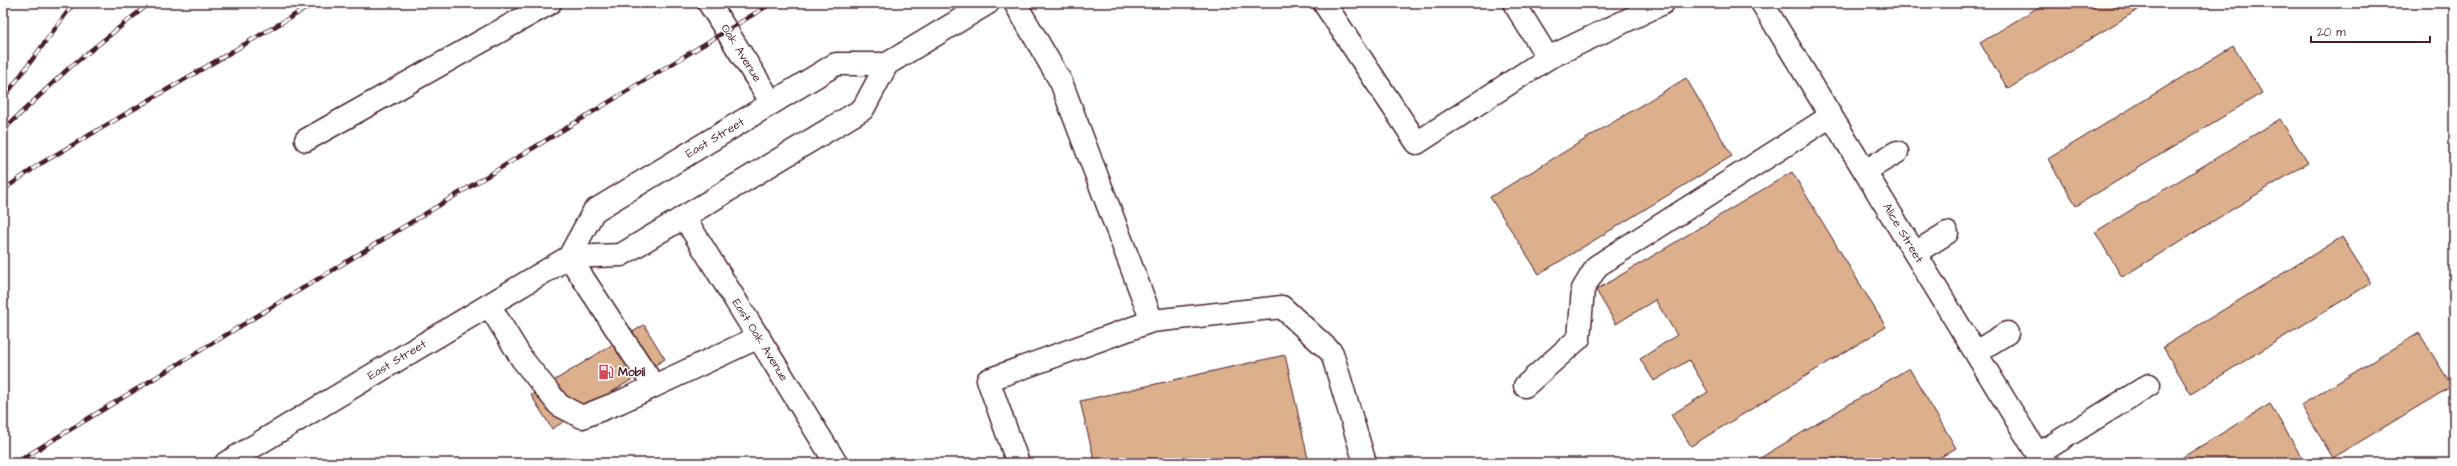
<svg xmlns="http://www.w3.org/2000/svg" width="2457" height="466" font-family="'Architects Daughter',sans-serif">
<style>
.building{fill:#dcaf8d;stroke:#4a1f2b}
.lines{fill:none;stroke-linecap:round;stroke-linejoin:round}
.service-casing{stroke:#4a1f2b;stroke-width:25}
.minor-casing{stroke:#4a1f2b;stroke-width:25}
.secondary-casing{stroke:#4a1f2b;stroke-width:25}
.service{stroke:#fff;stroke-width:22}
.minor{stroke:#fff;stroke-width:22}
.secondary{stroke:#fff;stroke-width:22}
.rail-casing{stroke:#4a1f2b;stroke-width:4.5}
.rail{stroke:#fff;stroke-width:3;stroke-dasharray:9;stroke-linecap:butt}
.labels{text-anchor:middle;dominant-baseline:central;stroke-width:3;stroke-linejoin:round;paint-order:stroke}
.street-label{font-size:12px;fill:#4a1f2b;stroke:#fff}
.poi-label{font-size:12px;font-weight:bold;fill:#4a1f2b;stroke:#fff;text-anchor:start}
</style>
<rect width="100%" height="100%" fill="#fff"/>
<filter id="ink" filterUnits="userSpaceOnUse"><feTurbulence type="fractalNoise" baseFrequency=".025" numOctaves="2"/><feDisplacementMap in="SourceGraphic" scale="8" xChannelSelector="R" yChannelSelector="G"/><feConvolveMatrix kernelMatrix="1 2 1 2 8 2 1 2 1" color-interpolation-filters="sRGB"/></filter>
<g filter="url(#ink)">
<path class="building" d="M 2045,3 L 2149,3 L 2008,89 L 1980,43 Z
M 2233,46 L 2262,93 L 2076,206 L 2048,159 Z
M 1686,78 L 1732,156 L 1539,274 L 1490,197 Z
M 2280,119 L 2308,163 L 2122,277 L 2095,232 Z
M 1792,172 L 1886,327 L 1691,446 L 1671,415 L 1708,392 L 1689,360 L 1654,381 L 1640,359 L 1677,335 L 1655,300 L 1616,324 L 1596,290 Z
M 2342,237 L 2371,283 L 2191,394 L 2163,347 Z
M 644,325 L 665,359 L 552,429 L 531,395 Z
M 2419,333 L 2452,386 L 2333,458 L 2301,405 Z
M 1285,355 L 1309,463 L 1095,463 L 1080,401 Z
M 1909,368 L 1956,448 L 1931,463 L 1752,463 Z
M 2270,404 L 2305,463 L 2173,463 Z"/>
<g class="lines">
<g class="service-casing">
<path id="service" d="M 1015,3 L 1061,82 L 1152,321
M 1324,3 L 1417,143 L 1548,58
M 1514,3 L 1548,58 L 1663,3
M 306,140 L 550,3
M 1865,171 L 1897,152
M 1915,253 L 1947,233
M 569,257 L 654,386
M 489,305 L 522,359 L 559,405 L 582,417 L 620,402 L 759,337
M 1976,352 L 2007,333
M 1525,386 L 1579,338 L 1583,289 L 1597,266 L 1831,116
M 2038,454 L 2149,385
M 1018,463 L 988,380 L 1152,321 L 1282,307 L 1332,353 L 1365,463"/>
</g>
<g class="minor-casing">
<path id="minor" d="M 709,3 L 772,103
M 1762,3 L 2043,463
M 684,217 L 836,463"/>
</g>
<g class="secondary-casing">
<path id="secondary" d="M 569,257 L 594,211 L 772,103 L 836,64 L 887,64
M 226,463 L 569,257 L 621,255 L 863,109 L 887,64 L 988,3"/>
</g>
<use href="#service" class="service"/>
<use href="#minor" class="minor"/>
<use href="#secondary" class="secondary"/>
<g class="rail-casing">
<path id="rail" d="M 3,99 L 74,3
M 3,130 L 70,67 L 150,3
M 3,190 L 40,164 L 315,3
M 15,463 L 772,3"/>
</g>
<use href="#rail" class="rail"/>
</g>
</g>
<defs>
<g id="fuel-bare" transform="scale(1.2)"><path d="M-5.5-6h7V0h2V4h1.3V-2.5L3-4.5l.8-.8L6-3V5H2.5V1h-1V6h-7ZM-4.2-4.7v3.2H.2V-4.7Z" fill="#d1495b" stroke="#fff" stroke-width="2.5" paint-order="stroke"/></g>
</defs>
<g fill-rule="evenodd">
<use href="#fuel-bare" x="606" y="372"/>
</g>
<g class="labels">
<g class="street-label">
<text transform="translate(741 53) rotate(58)">Oak Avenue</text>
<text transform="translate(715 138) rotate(-31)">East Street</text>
<text transform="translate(1903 233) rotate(59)">Alice Street</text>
<text transform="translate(760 340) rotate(58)">East Oak Avenue</text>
<text transform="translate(397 360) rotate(-31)">East Street</text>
</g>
<g class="poi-label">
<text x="618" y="372">Mobil</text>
</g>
</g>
<rect width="2457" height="466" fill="none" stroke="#fff" stroke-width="16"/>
<rect x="8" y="8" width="2441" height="450" fill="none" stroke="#4a1f2b" stroke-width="1.5" filter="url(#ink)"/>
<path d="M2311 36v6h119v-6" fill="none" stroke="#4a1f2b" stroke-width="2"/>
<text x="2317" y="36" font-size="12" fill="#4a1f2b" stroke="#ffffff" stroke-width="3" paint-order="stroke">20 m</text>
</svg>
